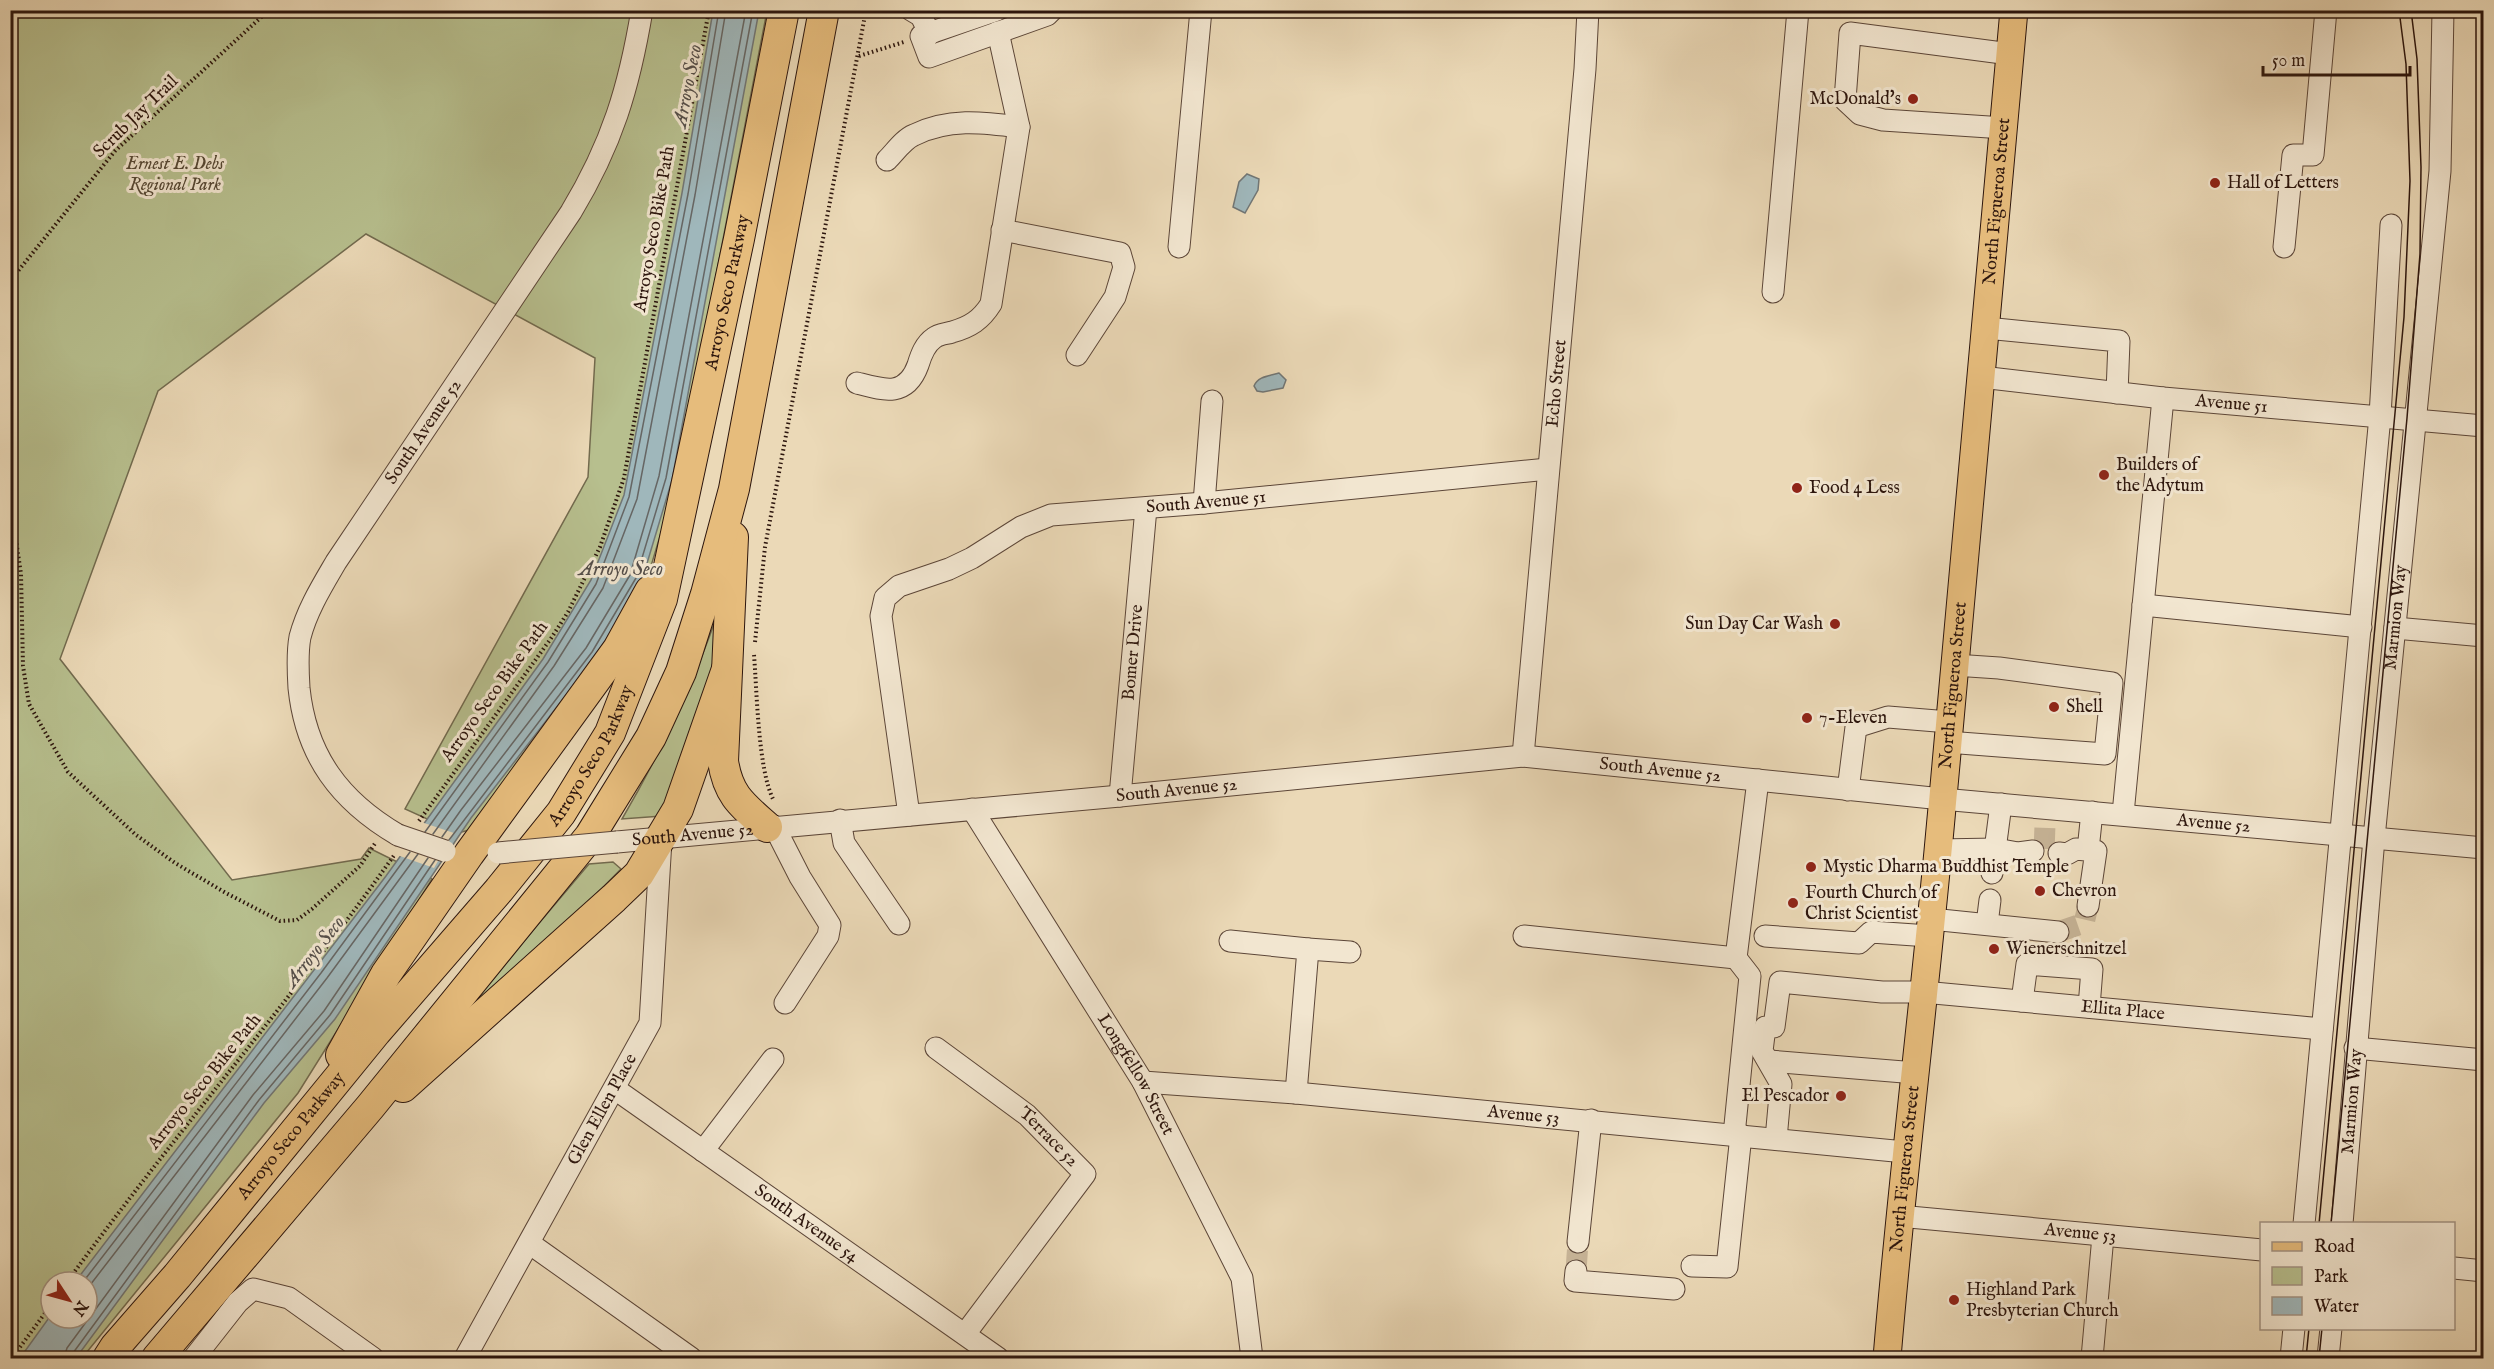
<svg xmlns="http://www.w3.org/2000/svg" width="2494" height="1369" font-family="'IM FELL English',serif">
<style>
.green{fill:#b7bf8e;stroke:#726a4e;stroke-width:1.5;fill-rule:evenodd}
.water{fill:#9fb7bb;stroke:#717675;stroke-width:1.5}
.pier{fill:#ebd9b7}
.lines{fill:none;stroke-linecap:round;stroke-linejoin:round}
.shore{stroke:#666664;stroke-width:1.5}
.minor-tunnel{stroke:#c5b295;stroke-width:21;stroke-dasharray:21 10;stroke-linecap:butt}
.minor-casing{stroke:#5c4638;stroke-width:23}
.major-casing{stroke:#2c150d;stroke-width:29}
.highway-casing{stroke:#2c150d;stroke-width:32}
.path{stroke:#2c150d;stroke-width:4;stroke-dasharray:1.5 3;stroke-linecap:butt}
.minor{stroke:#f2e6d0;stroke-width:21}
.major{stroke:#e6bc7c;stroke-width:27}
.highway{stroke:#e6bc7c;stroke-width:30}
.tram{stroke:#2c150d;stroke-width:1.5}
.minor-bridge-casing{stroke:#5c4638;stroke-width:23;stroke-linecap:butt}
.minor-bridge{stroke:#f2e6d0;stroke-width:21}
.poi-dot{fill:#8f2418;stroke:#f2e6d0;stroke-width:2}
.labels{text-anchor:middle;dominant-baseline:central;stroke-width:6;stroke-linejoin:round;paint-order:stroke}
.poi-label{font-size:18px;fill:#2c150d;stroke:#f2e6d0;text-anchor:start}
.street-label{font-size:18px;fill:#2c150d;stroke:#f2e6d0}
.park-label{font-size:18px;font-style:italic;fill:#564834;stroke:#f2e6d0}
.water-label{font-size:20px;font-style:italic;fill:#544e4a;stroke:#f2e6d0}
</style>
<rect width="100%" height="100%" fill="#ebd9b7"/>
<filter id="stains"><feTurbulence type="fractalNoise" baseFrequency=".00333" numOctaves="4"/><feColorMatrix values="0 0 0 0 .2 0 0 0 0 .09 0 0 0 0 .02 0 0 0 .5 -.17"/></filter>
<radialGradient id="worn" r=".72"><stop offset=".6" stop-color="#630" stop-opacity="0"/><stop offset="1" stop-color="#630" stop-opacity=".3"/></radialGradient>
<path class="green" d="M 10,11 L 767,11 L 676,483 L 645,586 L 473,829 L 458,833 L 405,809 L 588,477 L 595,358 L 366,234 L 158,391 L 60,659 L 232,880 L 361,859 L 369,848 L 432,879 L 298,1093 L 82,1358 L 11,1358 ZM 51,1282 L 87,1282 L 87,1318 L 51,1318 Z
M 724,594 L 720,651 L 662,816 L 622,819 C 664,747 699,673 724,594 Z
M 613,862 L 621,869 L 549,942 L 459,1018 L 589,864 Z"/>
<path class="water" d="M 713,11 L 759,11 L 672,480 L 642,580 L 597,655 L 471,818 L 335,1019 L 264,1103 L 76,1358 L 20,1358 L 51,1315 L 51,1318 L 87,1318 L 87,1282 L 75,1282 L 386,876 L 543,659 L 591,580 L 624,495 L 682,193 Z
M 1247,174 L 1259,179 L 1258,190 L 1245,213 L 1233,207 L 1239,182 Z
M 1279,373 L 1286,380 L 1283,388 L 1263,392 L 1257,391 L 1254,386 C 1258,376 1270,376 1279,373 Z"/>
<path class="pier" d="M 421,822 L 454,833 L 434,868 L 397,855 Z"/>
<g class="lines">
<path class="shore" d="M 425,832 L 548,662 L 596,584 L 629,497 L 688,194 L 719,10
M 433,834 L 554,666 L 603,588 L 637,499 L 695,195 L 726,10
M 442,837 L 461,810 L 586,648 L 630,575 L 659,476 L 746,10
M 449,840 L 592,652 L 636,578 L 666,478 L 753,10
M 83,1282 L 321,973 L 410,852
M 87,1289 L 327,978 L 418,854
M 64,1358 L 67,1348 L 253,1095 L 324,1011 L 428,858
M 72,1358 L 73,1353 L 259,1100 L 330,1015 L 435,860"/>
<path class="minor-tunnel" d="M 2034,838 L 2061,839
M 2058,932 L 2084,923 L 2088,906
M 1576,1271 L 1578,1242"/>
<g class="minor-casing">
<g id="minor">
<path d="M 911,10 L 921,16 L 930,34"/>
<path d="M 997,10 L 921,36 L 929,57 L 1047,15 L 1052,10"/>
<path d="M 2004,128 L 1883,120 L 1860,114 L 1845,100 L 1850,33 L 2010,54"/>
<path d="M 887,160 C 895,152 904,139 914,135 C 948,118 982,122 1019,127"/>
<path d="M 1002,230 L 1120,253 L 1124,267 L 1115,297 L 1077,355"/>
<path d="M 1179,247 L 1201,10"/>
<path d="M 2284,247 L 2293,155 L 2313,155 L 2326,10"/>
<path d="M 1773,292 L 1798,10"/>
<path d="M 1986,328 L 2119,341 L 2117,393"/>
<path id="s1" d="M 1981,377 L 2163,398 L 2484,426"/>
<path d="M 857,383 C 883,390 906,398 918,365 C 921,355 925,344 934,338 C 939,334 946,334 952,332 C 970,327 981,320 991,304 L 1019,127 L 998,32"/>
<path d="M 1204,503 L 1212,401"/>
<path d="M 2143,605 L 2361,627"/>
<path d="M 2395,628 L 2484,636"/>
<path d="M 1947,742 L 2105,754 L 2112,683 L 1999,668 L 1954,665"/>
<path id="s2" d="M 1523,756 L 1585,69 L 1588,10"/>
<path d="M 1848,790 L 1856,727 L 1888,717 L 1949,722"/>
<path id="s3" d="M 1120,796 L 1146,508"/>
<path id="s4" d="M 972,809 L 1143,1082 L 1242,1278 L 1252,1358"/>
<path d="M 2123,814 L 2163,398"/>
<path id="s5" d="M 909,815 L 881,616 L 885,598 L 899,586 L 949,569 L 972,558 L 1021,527 L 1051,515 L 1204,503 L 1548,469"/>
<path d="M 840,820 L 844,843 L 899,924"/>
<path d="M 774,826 L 800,877 L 830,925 L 828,936 L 785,1003"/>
<path id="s6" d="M 398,835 C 340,801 306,756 299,688 C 298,672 297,653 300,637 C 307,610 322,586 336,562 L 571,212 C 612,144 629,88 642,10"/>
<path id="s7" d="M 617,842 L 1120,796 L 1523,756 L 1942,799 L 2484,848"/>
<path d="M 1938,850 L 1996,849 L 2018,853 L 2033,851"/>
<path d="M 2088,850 L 2092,812"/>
<path d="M 2059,853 L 2067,854 L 2076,849 L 2096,851 L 2088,906"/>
<path d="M 1992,873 L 2001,804"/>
<path d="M 1931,919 L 2058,932"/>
<path d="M 1987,924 L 1990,900"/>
<path d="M 1524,936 L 1736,958 L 1758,780"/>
<path d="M 1765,936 L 1859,943 L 1871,932 L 1929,936"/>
<path d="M 1230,941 L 1308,949 L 1296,1093"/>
<path d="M 1308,949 L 1350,952"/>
<path d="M 2022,1001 L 2027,964 L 2092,969 L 2089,1007"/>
<path id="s8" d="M 936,1048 L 1027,1115 L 1085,1174 L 965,1334"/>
<path d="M 2355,1048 L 2484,1060"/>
<path d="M 1769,1061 L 1916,1073"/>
<path id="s9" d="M 1143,1082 L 1296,1093 L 1905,1152"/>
<path id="s10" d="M 615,1089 L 998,1358"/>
<path d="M 1734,1135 L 1750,976 L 1736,958"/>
<path id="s11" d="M 1776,1139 L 1781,1084 L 1762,1051 L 1765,1027 L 1774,1027 L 1780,982 L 1882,992 L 1923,992 L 2322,1029"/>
<path d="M 703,1151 L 773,1059"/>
<path id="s12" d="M 1899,1216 L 2262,1250"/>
<path d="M 2304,1224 L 2380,416 L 2391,225"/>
<path id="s13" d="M 2342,1224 L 2374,838 L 2440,171 L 2443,10"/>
<path d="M 1578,1242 L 1591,1120"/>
<path d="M 529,1243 L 691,1358"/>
<path d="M 1692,1266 L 1727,1267 L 1741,1135"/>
<path d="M 2454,1268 L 2484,1271"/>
<path d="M 1576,1271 L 1575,1281 L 1674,1289"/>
<path d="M 194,1358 L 238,1302 L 253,1289 L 289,1298 L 373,1358"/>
<path id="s14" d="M 465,1358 L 650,1023 L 661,840"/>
<path d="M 2092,1358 L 2103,1236"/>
<path d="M 2291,1358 L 2294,1328"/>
<path d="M 2328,1358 L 2331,1328"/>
</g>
</g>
<g class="major-casing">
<g id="major">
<path id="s15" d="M 1887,1358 C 1901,1189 1922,1020 1938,851 C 1964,571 1989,291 2014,10"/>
</g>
</g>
<g class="highway-casing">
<g id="highway">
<path d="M 733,537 L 723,761 C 728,795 742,805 767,827"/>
<path d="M 341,1055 L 386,974 L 469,854 L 618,649 L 650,591"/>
<path d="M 403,1087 L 614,898 L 639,874 L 678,809 L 727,669"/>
<path id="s16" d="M 108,1358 L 115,1347 L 177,1276 L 376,1032 L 499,890 L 561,813 L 610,733 L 662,599 L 739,239 L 784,10"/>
<path d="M 157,1358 L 370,1107 L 590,836 L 651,737 L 681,672 L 706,594 L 734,489 L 824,10"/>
</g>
</g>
<path class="path" d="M 859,56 L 904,42
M 10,281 L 115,151 L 269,10
M 10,499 L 21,574 L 23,666 L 29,704 L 68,772 L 136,835 L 175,863 L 226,893 L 280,921 L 297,920 L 312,909 L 360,866 L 376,842
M 755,642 L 765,547 L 866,10
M 754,655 C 757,692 758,768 773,799
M 419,821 L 552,637 L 568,612 L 600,547 L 624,478 L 709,10
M 67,1282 C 173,1136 291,1001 395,854
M 12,1358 L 51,1305"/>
<use href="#minor" class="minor"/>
<use href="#major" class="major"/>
<use href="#highway" class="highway"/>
<path class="tram" d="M 2319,1224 L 2404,317 L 2410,181 L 2406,64 L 2399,10
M 2331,1224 L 2407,418 L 2420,254 L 2421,167 L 2417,59 L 2411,10
M 2306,1358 L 2309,1328
M 2319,1358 L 2322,1328"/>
<g class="minor-bridge-casing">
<path id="minor-bridge" d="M 398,835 L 445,851
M 498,853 L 617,842"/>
</g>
<use href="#minor-bridge" class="minor-bridge"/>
</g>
<g class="poi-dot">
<circle cx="1913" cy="99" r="6"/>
<circle cx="2215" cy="183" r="6"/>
<circle cx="2104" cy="475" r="6"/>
<circle cx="1797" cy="488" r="6"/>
<circle cx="1835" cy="624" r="6"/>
<circle cx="2054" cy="707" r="6"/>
<circle cx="1807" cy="718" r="6"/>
<circle cx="1811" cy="867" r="6"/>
<circle cx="2040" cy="891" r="6"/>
<circle cx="1793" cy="903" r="6"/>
<circle cx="1994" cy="949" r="6"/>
<circle cx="1841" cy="1096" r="6"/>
<circle cx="1954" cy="1300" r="6"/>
</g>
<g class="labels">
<g class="poi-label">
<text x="1901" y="99" text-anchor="end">McDonald's</text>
<text x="2227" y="183">Hall of Letters</text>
<text x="2116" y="465">Builders of<tspan x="2116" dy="21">the Adytum</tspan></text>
<text x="1809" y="488">Food 4 Less</text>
<text x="1823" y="624" text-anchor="end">Sun Day Car Wash</text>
<text x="2066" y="707">Shell</text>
<text x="1819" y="718">7-Eleven</text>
<text x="1823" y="867">Mystic Dharma Buddhist Temple</text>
<text x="2052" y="891">Chevron</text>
<text x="1805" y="893">Fourth Church of<tspan x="1805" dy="21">Christ Scientist</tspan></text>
<text x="2006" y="949">Wienerschnitzel</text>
<text x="1829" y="1096" text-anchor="end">El Pescador</text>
<text x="1966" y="1290">Highland Park<tspan x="1966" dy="21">Presbyterian Church</tspan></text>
</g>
<g class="street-label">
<text transform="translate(136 117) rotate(-44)">Scrub Jay Trail</text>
<text stroke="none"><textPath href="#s15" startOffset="1162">North Figueroa Street</textPath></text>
<text transform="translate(655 229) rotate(-80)">Arroyo Seco Bike Path</text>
<text stroke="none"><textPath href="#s16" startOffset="1260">Arroyo Seco Parkway</textPath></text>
<text stroke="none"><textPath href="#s2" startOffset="374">Echo Street</textPath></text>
<text stroke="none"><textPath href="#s1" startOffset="252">Avenue 51</textPath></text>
<text stroke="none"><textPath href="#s6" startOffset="476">South Avenue 52</textPath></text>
<text stroke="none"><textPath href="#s5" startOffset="562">South Avenue 51</textPath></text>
<text stroke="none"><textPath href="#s13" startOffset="609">Marmion Way</textPath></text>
<text stroke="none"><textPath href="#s3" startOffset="144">Bomer Drive</textPath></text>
<text stroke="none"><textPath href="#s15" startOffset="676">North Figueroa Street</textPath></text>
<text transform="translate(495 692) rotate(-54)">Arroyo Seco Bike Path</text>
<text stroke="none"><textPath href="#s16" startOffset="774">Arroyo Seco Parkway</textPath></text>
<text stroke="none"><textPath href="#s7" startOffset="1048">South Avenue 52</textPath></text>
<text stroke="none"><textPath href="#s7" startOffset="562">South Avenue 52</textPath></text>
<text stroke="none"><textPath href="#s7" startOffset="1604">Avenue 52</textPath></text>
<text stroke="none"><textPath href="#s7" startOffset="76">South Avenue 52</textPath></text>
<text stroke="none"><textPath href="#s11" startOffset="516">Ellita Place</textPath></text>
<text stroke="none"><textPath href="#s4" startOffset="312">Longfellow Street</textPath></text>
<text transform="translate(205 1082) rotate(-51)">Arroyo Seco Bike Path</text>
<text stroke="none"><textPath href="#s13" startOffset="123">Marmion Way</textPath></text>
<text stroke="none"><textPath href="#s14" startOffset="284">Glen Ellen Place</textPath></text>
<text stroke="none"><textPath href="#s9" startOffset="382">Avenue 53</textPath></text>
<text stroke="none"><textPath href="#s16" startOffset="288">Arroyo Seco Parkway</textPath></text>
<text stroke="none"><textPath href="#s8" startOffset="144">Terrace 52</textPath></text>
<text stroke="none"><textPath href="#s15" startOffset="190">North Figueroa Street</textPath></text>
<text stroke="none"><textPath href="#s10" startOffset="234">South Avenue 54</textPath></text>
<text stroke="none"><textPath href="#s12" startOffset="182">Avenue 53</textPath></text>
</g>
<g class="park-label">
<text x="175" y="164">Ernest E. Debs<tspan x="175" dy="21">Regional Park</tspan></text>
</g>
<g class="water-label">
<text transform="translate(688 86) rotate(-79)">Arroyo Seco</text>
<text x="621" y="569">Arroyo Seco</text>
<text transform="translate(315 952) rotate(-52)">Arroyo Seco</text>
</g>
</g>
<rect width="2494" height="1369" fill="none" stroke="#ebd9b7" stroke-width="36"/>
<rect x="12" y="12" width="2470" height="1345" fill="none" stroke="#2c150d" stroke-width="3"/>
<rect x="18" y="18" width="2458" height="1333" fill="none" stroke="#2c150d" stroke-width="1.5"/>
<rect x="2260" y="1222" width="195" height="108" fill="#f2e6d0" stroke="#a39282" stroke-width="1.5"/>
<rect x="2272" y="1242" width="30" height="9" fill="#e6bc7c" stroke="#a39282" stroke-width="1.5"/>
<text x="2314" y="1252" font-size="18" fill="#2c150d">Road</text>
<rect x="2272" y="1267" width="30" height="18" fill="#b7bf8e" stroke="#a39282" stroke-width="1.5"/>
<text x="2314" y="1282" font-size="18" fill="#2c150d">Park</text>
<rect x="2272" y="1297" width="30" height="18" fill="#9fb7bb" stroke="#a39282" stroke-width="1.5"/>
<text x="2314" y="1312" font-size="18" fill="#2c150d">Water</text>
<g transform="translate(69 1300) rotate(126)"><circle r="28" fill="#f2e6d0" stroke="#a39282" stroke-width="1.5"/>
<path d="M0-4.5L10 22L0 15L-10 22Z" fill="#8f2418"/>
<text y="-9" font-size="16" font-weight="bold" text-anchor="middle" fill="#2c150d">N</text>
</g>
<path d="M2263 66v9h147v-9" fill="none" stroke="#2c150d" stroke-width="3"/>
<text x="2272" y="66" font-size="18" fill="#2c150d" stroke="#f2e6d0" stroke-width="4.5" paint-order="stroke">50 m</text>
<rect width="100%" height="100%" filter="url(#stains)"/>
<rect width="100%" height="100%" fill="url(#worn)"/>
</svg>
